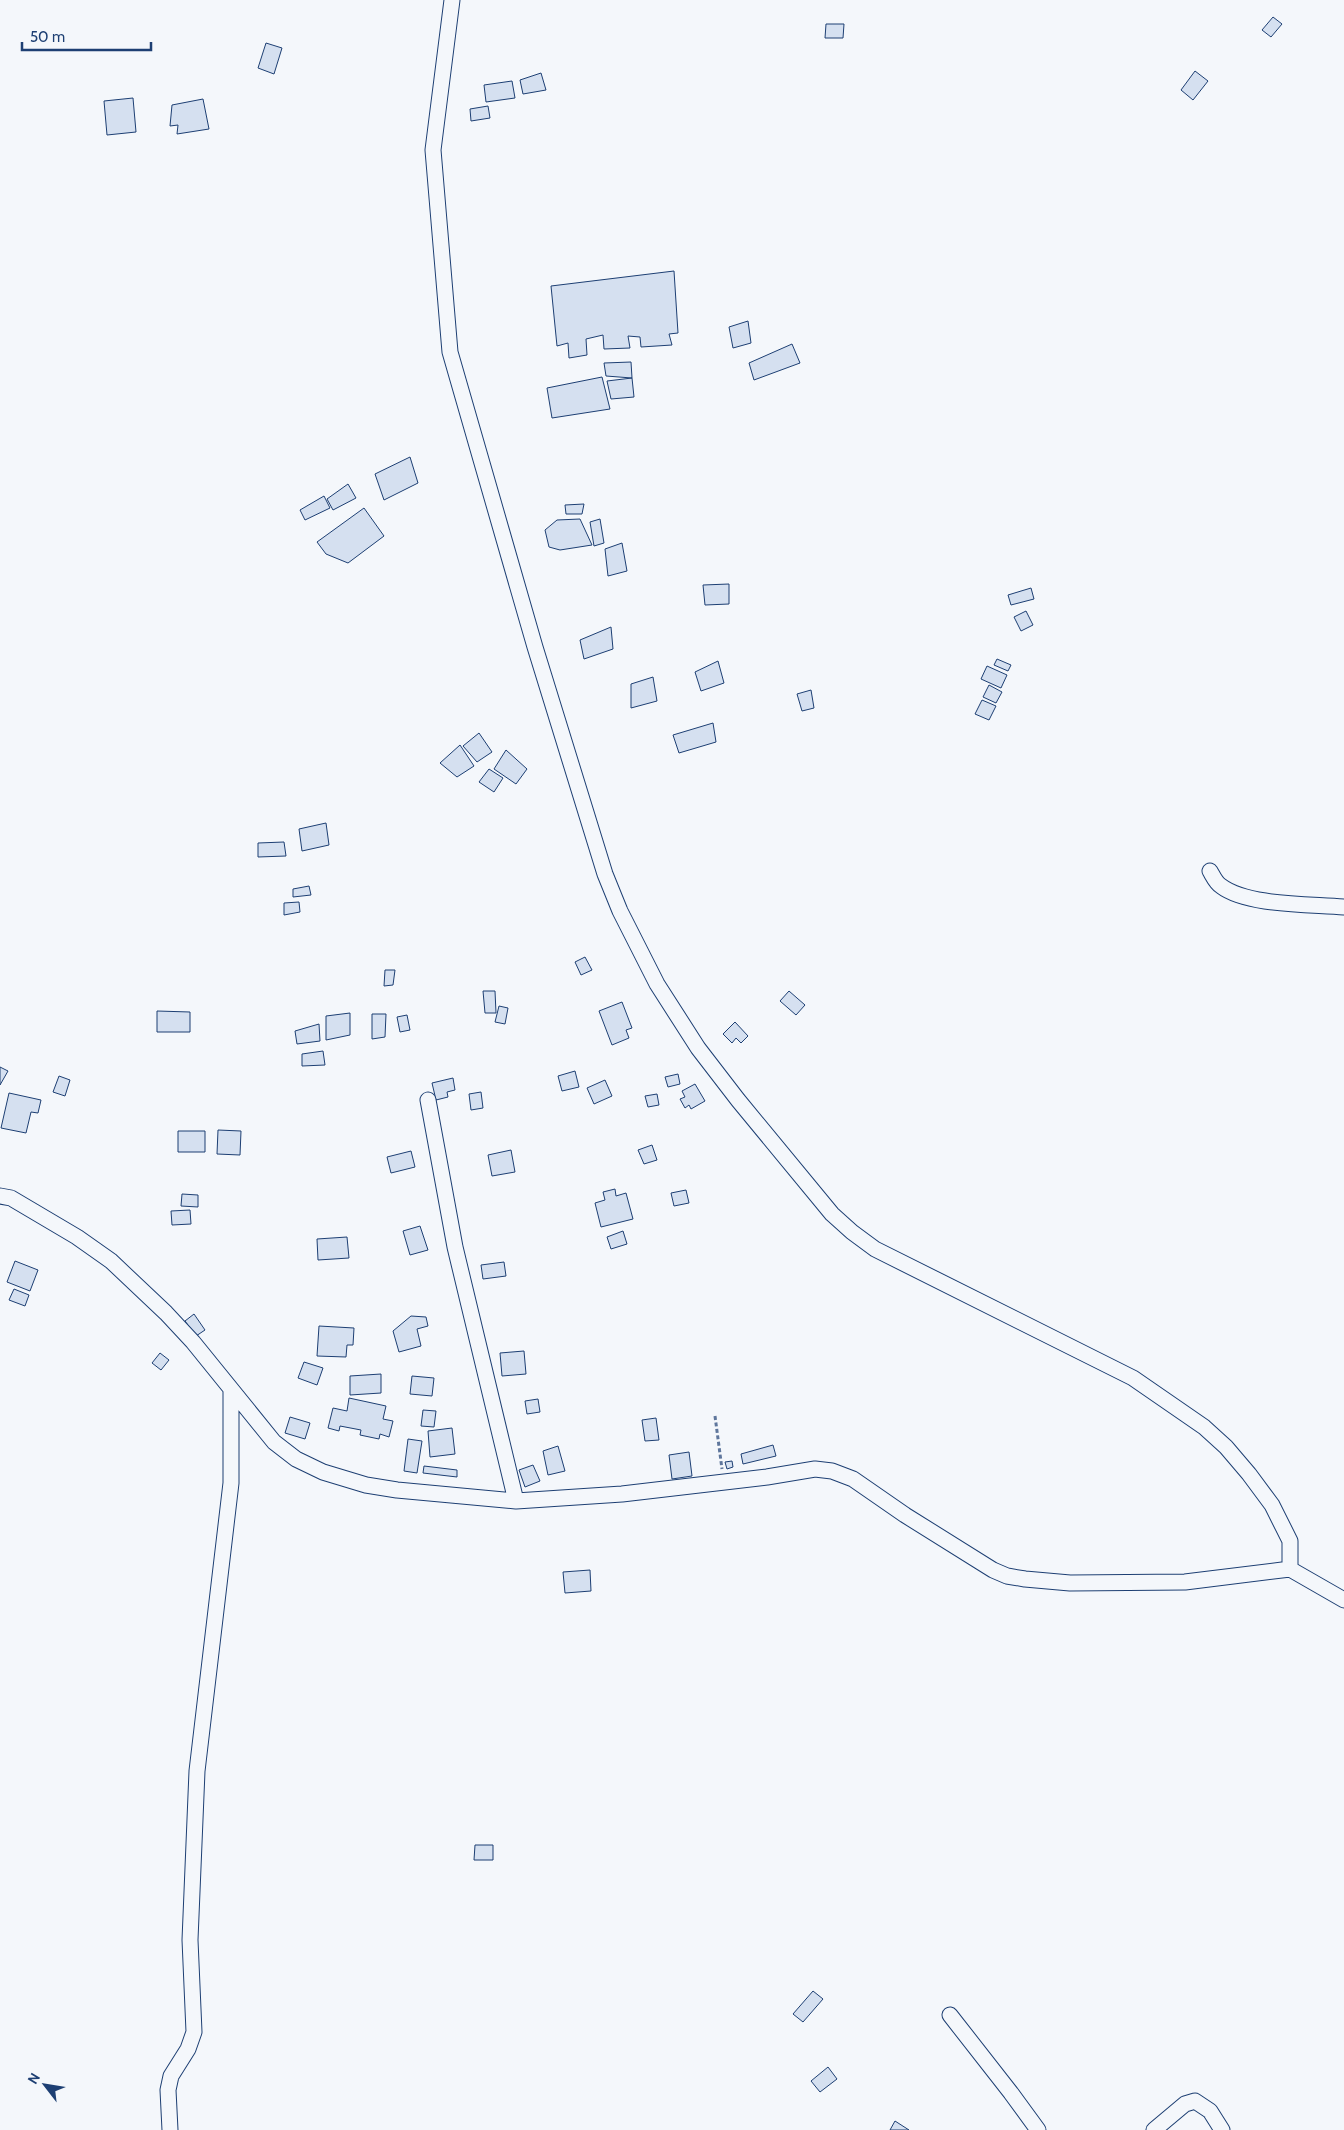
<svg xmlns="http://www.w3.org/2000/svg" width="1344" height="2130" font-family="Cabin,sans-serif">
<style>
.building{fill:#d5e0f0;stroke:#1d3f73}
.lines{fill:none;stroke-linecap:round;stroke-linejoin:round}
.street-casing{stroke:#1d3f73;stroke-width:17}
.path{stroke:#5e769c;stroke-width:3;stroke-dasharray:4 2.5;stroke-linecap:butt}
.street{stroke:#f4f7fb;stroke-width:15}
</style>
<rect width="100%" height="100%" fill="#f4f7fb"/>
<path class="building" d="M 1273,17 L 1282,24 L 1271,37 L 1262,30 Z
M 826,24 L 844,24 L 843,38 L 825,38 Z
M 266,43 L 282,48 L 274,74 L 258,68 Z
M 1195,71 L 1208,81 L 1193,100 L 1181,90 Z
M 541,73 L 546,90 L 523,94 L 520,80 Z
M 512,81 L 515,98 L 486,102 L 484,85 Z
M 133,98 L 136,132 L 107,135 L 104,101 Z
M 203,99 L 209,129 L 177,134 L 178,125 L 170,126 L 172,105 Z
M 488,106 L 490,118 L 471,121 L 470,109 Z
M 674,271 L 678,333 L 669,334 L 672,345 L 641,347 L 640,337 L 628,336 L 630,348 L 604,349 L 603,335 L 586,339 L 587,355 L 569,358 L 568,343 L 557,346 L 551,286 Z
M 748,321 L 751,343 L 733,348 L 729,327 Z
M 792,344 L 800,363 L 754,380 L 749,363 Z
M 631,362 L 632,378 L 606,376 L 604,363 Z
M 602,377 L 610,409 L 552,418 L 547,388 Z
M 632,378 L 634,397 L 611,399 L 607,381 Z
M 410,457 L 418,483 L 384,500 L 375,474 Z
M 348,484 L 356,498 L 333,510 L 327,499 Z
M 324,496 L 330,508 L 305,520 L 300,510 Z
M 584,504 L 582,514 L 566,514 L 565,505 Z
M 364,508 L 384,536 L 348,563 L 326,554 L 317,542 Z
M 580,519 L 592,545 L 560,550 L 549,547 L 545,530 L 557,520 Z
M 600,519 L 604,543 L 594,546 L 590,522 Z
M 622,543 L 627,571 L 608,576 L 605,549 Z
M 729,584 L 729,604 L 705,605 L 703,585 Z
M 1031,588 L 1034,599 L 1011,605 L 1008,595 Z
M 1026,611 L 1033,625 L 1021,631 L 1014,617 Z
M 611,627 L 613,649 L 584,659 L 580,640 Z
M 997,659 L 1011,665 L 1008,671 L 994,665 Z
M 718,661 L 724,683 L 701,691 L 695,672 Z
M 987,666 L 1007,675 L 1001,688 L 981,679 Z
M 653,677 L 657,701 L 631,708 L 631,684 Z
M 989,685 L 1002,692 L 996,703 L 983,697 Z
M 811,690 L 814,708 L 802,711 L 797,694 Z
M 982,700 L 996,706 L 989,720 L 975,714 Z
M 713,723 L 716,742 L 679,753 L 673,735 Z
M 479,733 L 492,752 L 477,762 L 463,746 Z
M 460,745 L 474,766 L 457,777 L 440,763 Z
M 506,750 L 527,769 L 516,784 L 494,769 Z
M 489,769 L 503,778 L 494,792 L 479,782 Z
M 326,823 L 329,845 L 302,851 L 299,829 Z
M 284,842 L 286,856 L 258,857 L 258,843 Z
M 309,886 L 311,895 L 293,897 L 293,889 Z
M 299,902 L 300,912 L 284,915 L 284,903 Z
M 585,957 L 592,970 L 581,975 L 575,962 Z
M 385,970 L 395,970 L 393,985 L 384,986 Z
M 483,991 L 495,991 L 496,1013 L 485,1013 Z
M 789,991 L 805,1005 L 796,1015 L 780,1001 Z
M 622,1002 L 632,1028 L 626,1030 L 629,1038 L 612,1045 L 599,1011 Z
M 499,1006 L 508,1008 L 505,1024 L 495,1022 Z
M 157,1011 L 190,1012 L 190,1032 L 157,1032 Z
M 350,1013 L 350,1035 L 326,1040 L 326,1016 Z
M 372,1014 L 386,1014 L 385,1037 L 372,1039 Z
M 407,1015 L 410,1030 L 400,1032 L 397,1017 Z
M 735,1022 L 748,1036 L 741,1043 L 736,1038 L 732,1043 L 723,1034 Z
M 319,1024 L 320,1041 L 297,1044 L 295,1031 Z
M 323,1051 L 325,1065 L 302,1066 L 302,1054 Z
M 0,1067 L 8,1071 L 0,1085 Z
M 575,1071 L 579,1087 L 562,1091 L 558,1076 Z
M 678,1074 L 680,1084 L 668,1087 L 665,1077 Z
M 59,1076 L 70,1080 L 65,1096 L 53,1092 Z
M 453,1078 L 455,1090 L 447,1092 L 448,1097 L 436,1100 L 432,1083 Z
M 605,1080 L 612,1096 L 594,1104 L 587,1088 Z
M 695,1084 L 705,1101 L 691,1109 L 689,1105 L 685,1108 L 680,1099 L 685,1097 L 682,1091 Z
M 481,1092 L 483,1108 L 471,1110 L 469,1094 Z
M 9,1093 L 41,1100 L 38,1113 L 31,1112 L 26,1133 L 1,1128 Z
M 657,1094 L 659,1105 L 648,1107 L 645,1096 Z
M 218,1130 L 241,1131 L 240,1155 L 217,1154 Z
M 178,1131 L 205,1131 L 205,1152 L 178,1152 Z
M 652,1145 L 657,1160 L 644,1164 L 638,1150 Z
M 511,1150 L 515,1172 L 492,1176 L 488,1155 Z
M 411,1151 L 415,1167 L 391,1173 L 387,1157 Z
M 615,1189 L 616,1196 L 626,1193 L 633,1219 L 601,1227 L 595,1203 L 605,1200 L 603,1192 Z
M 686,1190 L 689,1203 L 674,1206 L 671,1193 Z
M 182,1194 L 198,1195 L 198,1207 L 181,1206 Z
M 190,1210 L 191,1224 L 172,1225 L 171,1211 Z
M 420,1226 L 428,1250 L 410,1255 L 403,1231 Z
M 623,1231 L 627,1244 L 611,1249 L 607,1237 Z
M 347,1237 L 349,1258 L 318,1260 L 317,1239 Z
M 15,1261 L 38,1270 L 30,1291 L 7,1282 Z
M 504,1262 L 506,1276 L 483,1279 L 481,1265 Z
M 14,1289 L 29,1295 L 25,1306 L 9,1300 Z
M 194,1314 L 205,1330 L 196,1336 L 185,1321 Z
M 411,1316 L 426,1317 L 428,1326 L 417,1329 L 421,1346 L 399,1352 L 393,1331 Z
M 319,1326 L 354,1328 L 353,1345 L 347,1345 L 346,1357 L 317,1356 Z
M 524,1351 L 526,1374 L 502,1376 L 500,1353 Z
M 160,1353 L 169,1360 L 161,1370 L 152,1363 Z
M 304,1362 L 323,1368 L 317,1385 L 298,1378 Z
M 381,1374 L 381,1393 L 350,1395 L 350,1376 Z
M 412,1376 L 434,1378 L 432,1396 L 410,1394 Z
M 349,1398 L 386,1406 L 383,1419 L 393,1421 L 389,1437 L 380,1434 L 379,1439 L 360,1435 L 361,1430 L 340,1426 L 339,1431 L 328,1428 L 333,1408 L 347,1411 Z
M 538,1399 L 540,1412 L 527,1414 L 525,1401 Z
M 423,1410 L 436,1411 L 434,1427 L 421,1426 Z
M 290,1417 L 310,1423 L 305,1439 L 285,1433 Z
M 656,1418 L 659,1440 L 645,1441 L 642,1420 Z
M 452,1428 L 455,1454 L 430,1457 L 428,1431 Z
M 408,1439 L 422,1441 L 417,1473 L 404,1471 Z
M 773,1445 L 776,1456 L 743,1464 L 741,1454 Z
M 558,1446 L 565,1471 L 548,1475 L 543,1451 Z
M 689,1452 L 692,1476 L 672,1479 L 669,1455 Z
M 732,1461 L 733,1467 L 727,1469 L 725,1462 Z
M 533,1465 L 540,1481 L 525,1487 L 519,1470 Z
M 424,1466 L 457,1470 L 457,1477 L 423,1473 Z
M 590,1570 L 591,1591 L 565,1593 L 563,1572 Z
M 475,1845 L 493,1845 L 493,1860 L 474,1860 Z
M 813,1991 L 823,1999 L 803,2022 L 793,2014 Z
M 828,2067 L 837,2079 L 820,2092 L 811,2081 Z
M 895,2121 L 909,2130 L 890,2130 Z"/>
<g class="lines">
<g class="street-casing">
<path id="street" d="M 452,0 L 433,150 L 450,352 L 535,647 L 605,874 L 620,911 L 657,984 L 698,1048 L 738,1100 L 832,1214 L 852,1232 L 875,1249 L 1133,1378 L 1204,1427 L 1226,1447 L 1249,1474 L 1272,1505 L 1290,1541 L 1290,1569
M 1210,871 C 1213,876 1216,883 1221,886 C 1247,906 1311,904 1344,907
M 428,1100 L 455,1247 L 516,1501
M 0,1196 L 11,1198 L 77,1237 L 111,1261 L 166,1313 L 193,1342 L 274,1442 L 296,1459 L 323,1472 L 366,1485 L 397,1490 L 516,1501 L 622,1494 L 767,1477 L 815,1469 L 832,1471 L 853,1479 L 905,1515 L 993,1570 L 1007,1576 L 1025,1579 L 1070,1583 L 1185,1582 L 1290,1569 L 1344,1600
M 950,2015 L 1011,2093 L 1038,2130
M 170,2130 L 168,2090 L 171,2076 L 188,2049 L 194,2032 L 190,1940 L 197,1771 L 231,1483 L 231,1391
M 1154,2130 L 1185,2104 L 1195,2101 L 1210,2111 L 1222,2130"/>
</g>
<path class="path" d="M 715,1416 L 722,1469"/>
<use href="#street" class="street"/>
</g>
<g transform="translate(45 2085) rotate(301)" stroke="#f4f7fb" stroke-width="4" paint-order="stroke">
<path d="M0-4L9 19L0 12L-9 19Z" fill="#1d3f73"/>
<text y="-8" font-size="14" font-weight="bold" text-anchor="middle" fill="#1d3f73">N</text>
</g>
<path d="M22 42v8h129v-8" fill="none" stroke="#1d3f73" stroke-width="2.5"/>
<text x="30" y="42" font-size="15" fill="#1d3f73" stroke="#f4f7fb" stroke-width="4" paint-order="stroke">50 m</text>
</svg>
